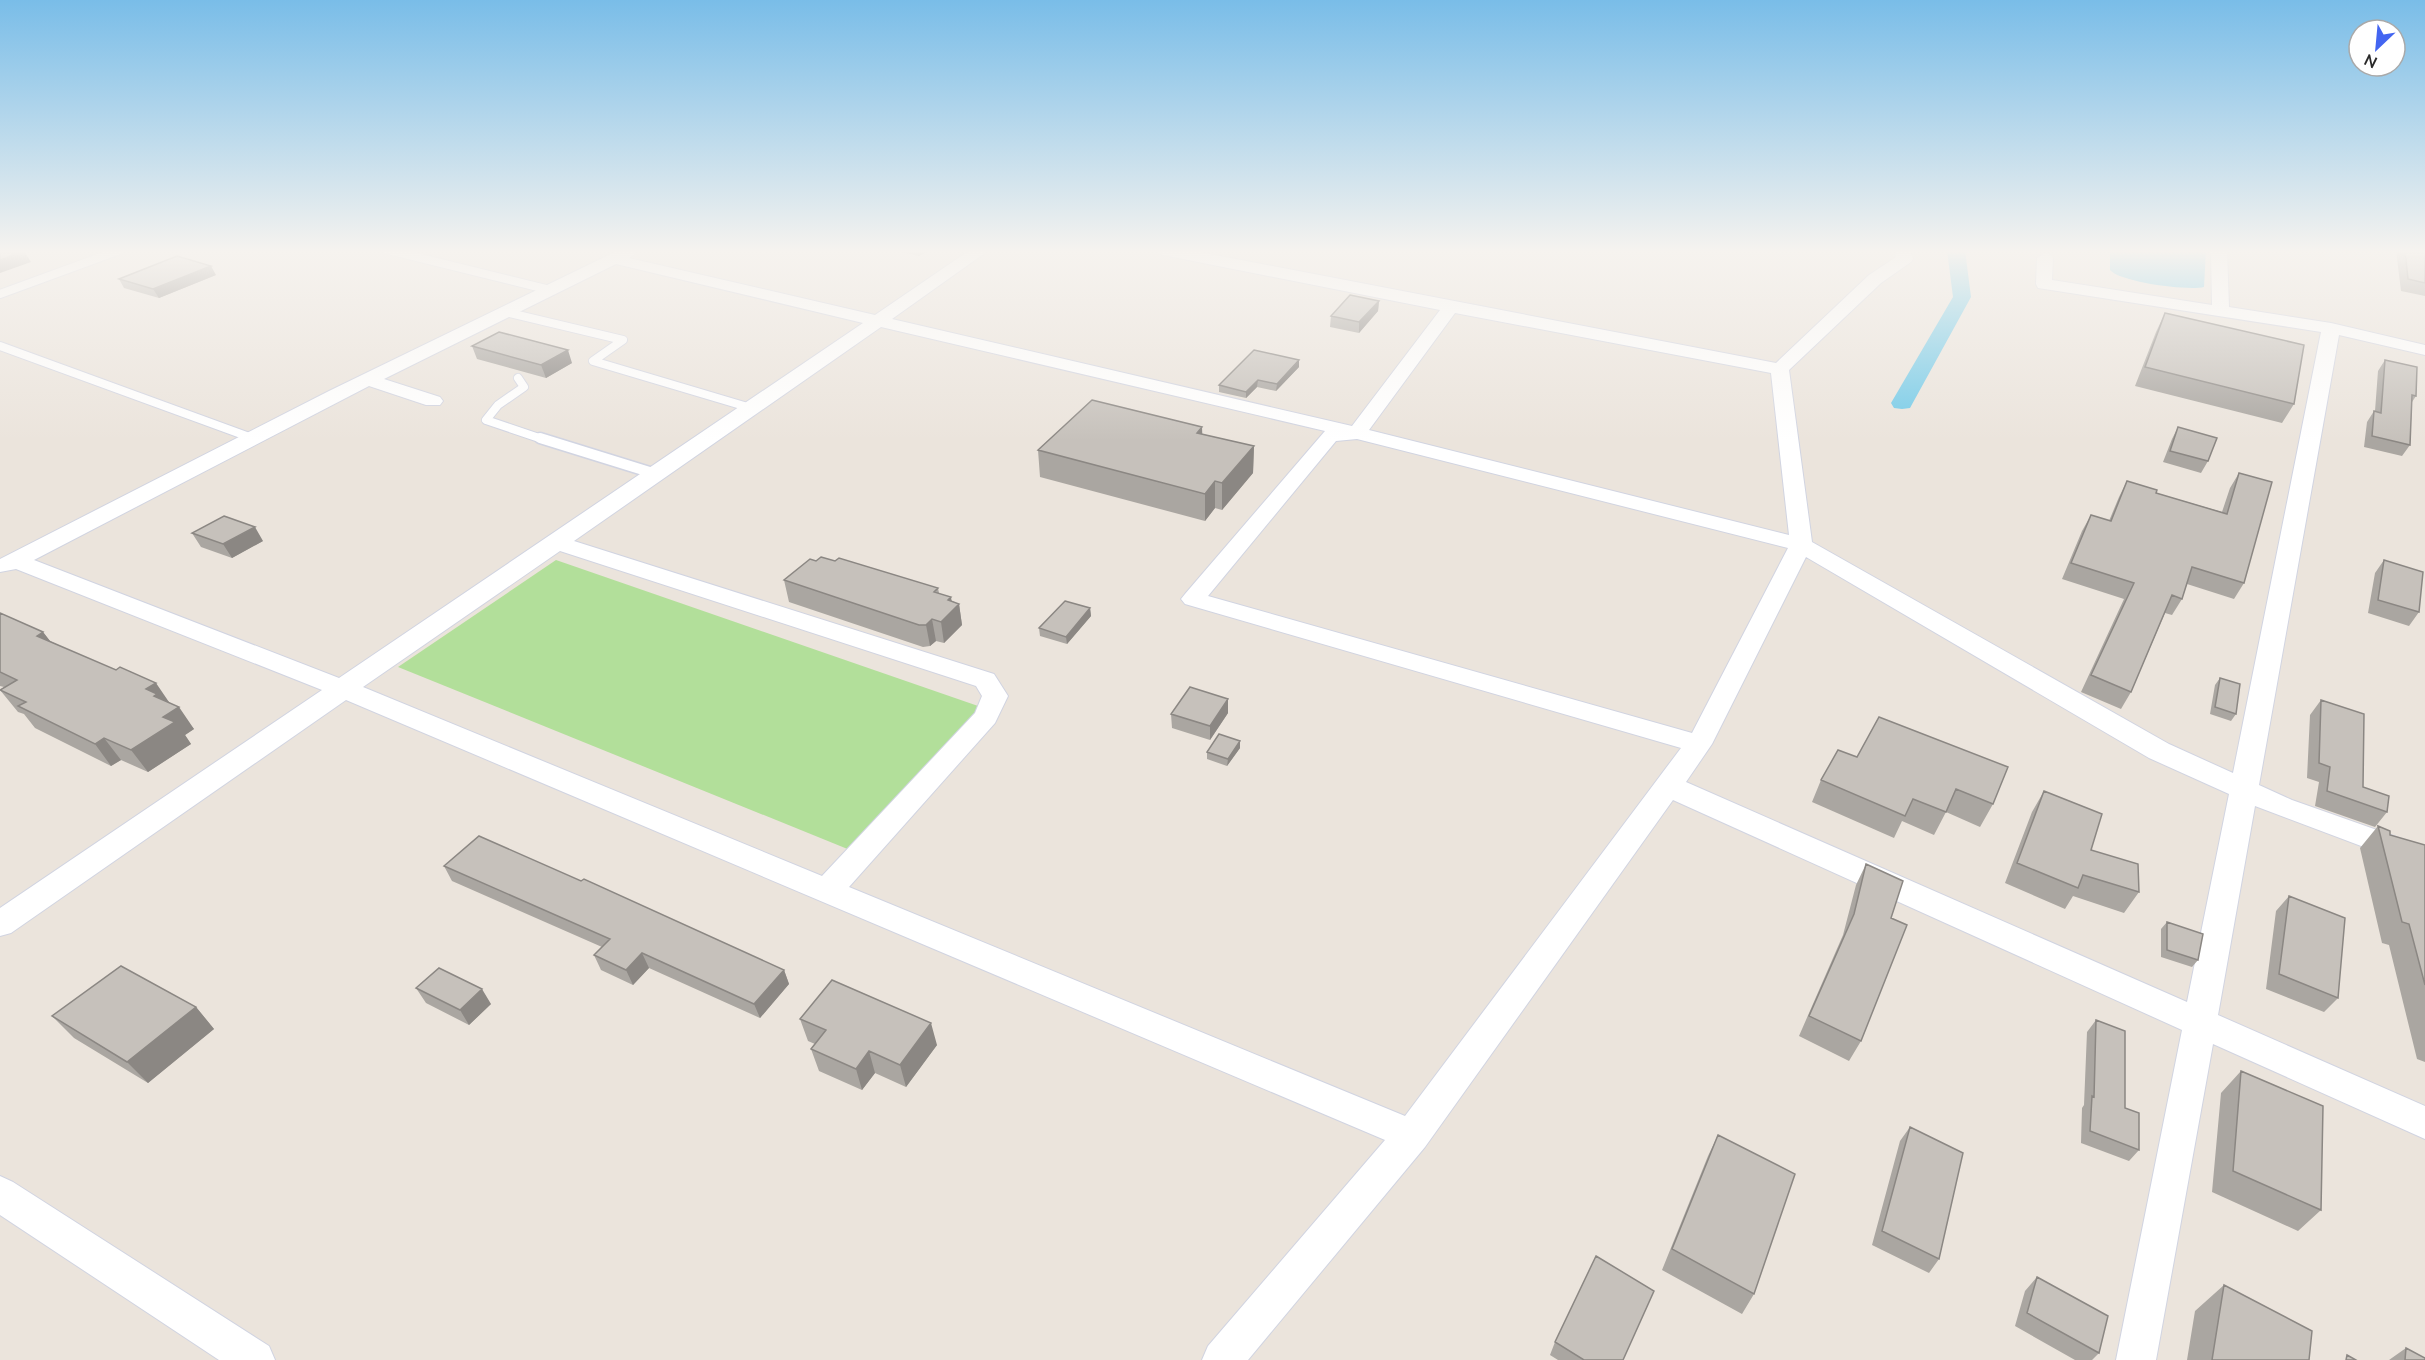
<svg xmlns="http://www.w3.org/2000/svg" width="2425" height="1360" font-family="'Nunito Sans',sans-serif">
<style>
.green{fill:#b2df9a}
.water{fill:#73cae8}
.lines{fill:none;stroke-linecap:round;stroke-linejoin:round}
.canal{fill:#73cae8;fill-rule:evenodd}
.lane-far1-casing{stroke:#d1d4e1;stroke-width:10}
.lane-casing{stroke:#d1d4e1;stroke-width:13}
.street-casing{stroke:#d1d4e1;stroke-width:2}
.lane-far1{stroke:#fff;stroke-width:8}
.lane{stroke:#fff;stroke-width:10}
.street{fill:#fff;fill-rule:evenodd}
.wall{fill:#aaa6a1}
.shaded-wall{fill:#8b8783}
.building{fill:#c6c1bb;stroke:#8b8783;stroke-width:1.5}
</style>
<rect width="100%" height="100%" fill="#ebe4dc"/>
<path class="green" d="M 556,560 L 981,707 L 850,850 L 398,667 Z"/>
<path class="water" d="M 2110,250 L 2206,250 L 2204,287 C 2187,291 2120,282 2110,270 Z"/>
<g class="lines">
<path class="canal" d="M 1947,250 L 1965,250 L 1971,297 L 1910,408 L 1902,409 L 1894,408 L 1891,403 L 1953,297 Z"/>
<g class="lane-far1-casing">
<path id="lane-far1" d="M 388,250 L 550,290
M 0,294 L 120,250
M 505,312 L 623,340 L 593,361 L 751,408
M 0,346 L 252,438
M 518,378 L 524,387 L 498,405 L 486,420 L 545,440"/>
</g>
<g class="lane-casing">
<path id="lane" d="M 540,438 L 656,474"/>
</g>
<g class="street-casing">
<path id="street" d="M 619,250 L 635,250 L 634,255 L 629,258 L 875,315 L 970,250 L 989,250 L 892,319 L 1352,426 L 1440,310 L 1163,255 L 1155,250 L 1189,250 L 1776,363 L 1869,275 L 1896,257 L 1894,250 L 1910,250 L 1913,259 L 1911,262 L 1881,283 L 1789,370 L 1812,542 L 2169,744 L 2233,773 L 2321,332 L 2038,288 L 2036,284 L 2037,258 L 2045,253 L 2051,255 L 2053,258 L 2052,280 L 2212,305 L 2211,250 L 2227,250 L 2229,307 L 2331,323 L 2425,345 L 2425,355 L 2339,335 L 2259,785 L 2292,800 L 2425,847 L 2425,870 L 2255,806 L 2218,1015 L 2425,1106 L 2425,1139 L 2213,1044 L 2156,1360 L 2116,1360 L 2182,1030 L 1673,800 L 1425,1147 L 1248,1360 L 1202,1360 L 1208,1346 L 1385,1140 L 346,700 L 11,933 L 0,936 L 0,908 L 322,690 L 16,569 L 0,572 L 0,559 L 329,391 ZM 616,264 L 863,323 L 339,678 L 34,560 L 369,386 L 426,405 L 440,405 L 443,401 L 440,397 L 384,379 ZM 1455,313 L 1771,373 L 1789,535 L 1369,430 ZM 881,327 L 1325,431 L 1185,594 L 1181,599 L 1185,604 L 1681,748 L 1405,1116 L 849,887 L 995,723 L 1008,696 L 994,674 L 574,541 ZM 1357,439 L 1788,548 L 1692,733 L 1208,596 L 1336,441 ZM 560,551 L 976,686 L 982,696 L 975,713 L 822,876 L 363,687 ZM 1806,557 L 2149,758 L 2229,794 L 2187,1002 L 1686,782 L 1712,744 Z
M 0,1176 L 13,1182 L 269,1346 L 275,1360 L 219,1360 L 0,1215 Z"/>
</g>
<use href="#lane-far1" class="lane-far1"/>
<use href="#lane" class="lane"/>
<use href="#street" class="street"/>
</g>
<path class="wall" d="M 893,250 L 929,250 L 919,256 Z
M 2396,250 L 2425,250 L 2425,296 L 2401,291 Z
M 216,275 L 159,298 L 124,288 L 119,279 Z
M 1379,301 L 1378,311 L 1359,333 L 1330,327 L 1331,316 Z
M 2165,313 L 2294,404 L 2282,423 L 2135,386 L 2156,332 Z
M 472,346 L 572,363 L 546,378 L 477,359 Z
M 2385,360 L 2416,396 L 2412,402 L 2410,445 L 2402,456 L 2364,447 L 2367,422 L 2374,411 L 2375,411 L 2378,371 Z
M 1299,367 L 1276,391 L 1257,387 L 1246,398 L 1219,392 L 1219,385 Z
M 1202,427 L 1202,434 L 1254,446 L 1253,473 L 1222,510 L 1215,508 L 1205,521 L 1040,477 L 1038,450 Z
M 2178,427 L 2208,461 L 2201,473 L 2163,462 L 2172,439 Z
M 2239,473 L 2244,583 L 2234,599 L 2187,584 L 2182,599 L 2172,615 L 2165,613 L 2131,692 L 2121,709 L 2081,692 L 2124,599 L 2062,579 L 2082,531 L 2091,515 L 2109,521 L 2119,497 L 2127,481 L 2156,493 L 2222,512 L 2230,488 Z
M 192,533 L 263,541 L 232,558 L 201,547 Z
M 2384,560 L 2419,612 L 2409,626 L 2368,613 L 2375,573 Z
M 816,561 L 938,588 L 939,593 L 952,601 L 959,604 L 962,625 L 944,643 L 936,641 L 930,646 L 923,647 L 789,602 L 784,580 Z
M 1090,608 L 1091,616 L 1067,644 L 1040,636 L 1039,628 Z
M 0,613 L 43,632 L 50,641 L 169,702 L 194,729 L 185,735 L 191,744 L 148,772 L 121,760 L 111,766 L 35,728 L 24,714 L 18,712 L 0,690 L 4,687 L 0,686 Z
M 2220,678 L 2236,714 L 2231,721 L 2210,714 L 2215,685 Z
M 1228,699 L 1228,713 L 1210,740 L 1172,728 L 1171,714 Z
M 2321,700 L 2363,787 L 2387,812 L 2375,827 L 2315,806 L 2319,782 L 2307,778 L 2310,715 Z
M 1879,717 L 1993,804 L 1980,827 L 1946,812 L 1934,835 L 1902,821 L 1894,838 L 1812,802 L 1821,780 L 1857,757 Z
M 1240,741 L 1240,748 L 1227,766 L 1207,759 L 1207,752 Z
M 2044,791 L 2091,850 L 2139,892 L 2124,913 L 2073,896 L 2065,909 L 2005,883 L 2032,812 Z
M 2378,826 L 2390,835 L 2425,845 L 2425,1062 L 2417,1059 L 2389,945 L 2382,943 L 2360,848 Z
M 1866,864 L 1891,918 L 1861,1041 L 1849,1061 L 1799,1036 L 1843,935 L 1856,885 Z
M 444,866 L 784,970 L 789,984 L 760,1018 L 649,968 L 633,985 L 601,970 L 594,955 L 602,947 L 452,881 Z
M 2289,896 L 2338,998 L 2324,1012 L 2266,989 L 2276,911 Z
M 2167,922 L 2198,960 L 2192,967 L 2161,957 L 2161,929 Z
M 416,988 L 491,1004 L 469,1025 L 426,1003 Z
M 196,1007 L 214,1029 L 148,1083 L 74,1038 L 52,1016 Z
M 800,1019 L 937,1045 L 906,1087 L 875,1073 L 862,1090 L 819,1071 L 811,1049 L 815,1044 L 808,1041 Z
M 2096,1020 L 2139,1150 L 2129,1161 L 2081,1143 L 2082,1108 L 2084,1105 L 2087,1032 Z
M 2241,1071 L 2321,1210 L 2298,1231 L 2212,1192 L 2221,1093 Z
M 1910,1127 L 1939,1259 L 1929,1273 L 1872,1245 L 1900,1141 Z
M 1718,1135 L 1754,1294 L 1742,1314 L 1662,1270 L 1708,1156 Z
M 2037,1277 L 2099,1353 L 2092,1360 L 2075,1360 L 2015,1326 L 2025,1291 Z
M 2224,1285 L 2309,1360 L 2187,1360 L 2195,1311 Z
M 1555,1342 L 1623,1360 L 1558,1360 L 1550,1355 Z
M 2406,1348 L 2425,1360 L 2389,1360 Z"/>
<path class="shaded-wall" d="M 918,250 L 929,250 L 919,256 Z
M 24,251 L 31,262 L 0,273 L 0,260 Z
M 211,266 L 216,275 L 159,298 L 153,289 Z
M 1379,301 L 1378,311 L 1359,333 L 1359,322 Z
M 568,350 L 572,363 L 546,378 L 541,365 Z
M 1299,360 L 1299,367 L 1276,391 L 1277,384 Z
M 1258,380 L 1257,387 L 1246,398 L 1246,392 Z
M 1202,427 L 1203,453 L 1197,433 Z
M 1254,446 L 1253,473 L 1222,510 L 1222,483 Z
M 1215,481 L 1215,508 L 1205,521 L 1205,494 Z
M 255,527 L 263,541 L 232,558 L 223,544 Z
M 951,597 L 953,610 L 959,604 L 962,625 L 944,643 L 941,622 L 948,600 Z
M 1090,608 L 1091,616 L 1067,644 L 1066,637 Z
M 932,619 L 936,641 L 930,646 L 926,625 Z
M 43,632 L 60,654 L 37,636 Z
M 156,683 L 171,705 L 179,707 L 194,729 L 185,735 L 191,744 L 148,772 L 131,750 L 163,717 L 146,689 Z
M 1228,699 L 1228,713 L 1210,740 L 1210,726 Z
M 104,738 L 121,760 L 111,766 L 95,744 Z
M 1240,741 L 1240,748 L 1227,766 L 1228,759 Z
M 642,953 L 649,968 L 633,985 L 626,970 Z
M 784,970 L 789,984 L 760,1018 L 754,1004 Z
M 482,989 L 491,1004 L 469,1025 L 460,1010 Z
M 196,1007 L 214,1029 L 148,1083 L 127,1062 Z
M 931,1023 L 937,1045 L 906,1087 L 900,1065 Z
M 869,1051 L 875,1073 L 862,1090 L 856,1069 Z"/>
<path class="building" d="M 0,250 L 20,250 L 24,251 L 0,260 Z
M 2405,250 L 2425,250 L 2425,283 L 2408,279 Z
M 177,256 L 211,266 L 153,289 L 119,279 Z
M 1350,295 L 1379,301 L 1359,322 L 1331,316 Z
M 2165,313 L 2304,345 L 2294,404 L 2145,367 Z
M 499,332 L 568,350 L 541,365 L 472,346 Z
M 1254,350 L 1299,360 L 1277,384 L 1258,380 L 1246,392 L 1219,385 Z
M 2385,360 L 2417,367 L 2416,396 L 2412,395 L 2410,445 L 2372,436 L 2374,411 L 2381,413 Z
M 1092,400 L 1202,427 L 1197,433 L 1254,446 L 1222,483 L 1215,481 L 1205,494 L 1038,450 Z
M 2178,427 L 2217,438 L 2208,461 L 2170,451 Z
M 2239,473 L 2272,482 L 2244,583 L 2192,567 L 2182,599 L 2172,595 L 2131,692 L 2091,675 L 2134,583 L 2071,563 L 2091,515 L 2111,521 L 2127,481 L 2157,490 L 2156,493 L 2227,514 Z
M 224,516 L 255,527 L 223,544 L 192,533 Z
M 821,557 L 835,561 L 839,558 L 938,588 L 934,592 L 951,597 L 948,600 L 959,604 L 941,622 L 932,619 L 926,625 L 919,625 L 784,580 L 810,559 L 816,561 Z
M 2384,560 L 2423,572 L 2419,612 L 2378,600 Z
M 1065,601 L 1090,608 L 1066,637 L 1039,628 Z
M 0,613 L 43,632 L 37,636 L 116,670 L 120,667 L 156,683 L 146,689 L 157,694 L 154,696 L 179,707 L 163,717 L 175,722 L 131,750 L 104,738 L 95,744 L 18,706 L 26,702 L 0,690 L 17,680 L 0,672 Z
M 2220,678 L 2240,684 L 2236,714 L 2215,707 Z
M 1190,687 L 1228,699 L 1210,726 L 1171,714 Z
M 2321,700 L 2364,714 L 2363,787 L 2389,796 L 2387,812 L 2327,791 L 2330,767 L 2319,763 Z
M 1879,717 L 2008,767 L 1993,804 L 1956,789 L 1946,812 L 1913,799 L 1905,816 L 1821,780 L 1838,750 L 1857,757 Z
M 1219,734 L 1240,741 L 1228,759 L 1207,752 Z
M 2044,791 L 2102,814 L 2091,850 L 2138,864 L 2139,892 L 2083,875 L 2078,888 L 2017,863 Z
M 2378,826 L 2390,831 L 2390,835 L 2425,845 L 2425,985 L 2409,924 L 2402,922 Z
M 479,836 L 581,881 L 584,879 L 784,970 L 754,1004 L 642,953 L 626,970 L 594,955 L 610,939 L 444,866 Z
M 1866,864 L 1903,881 L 1891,918 L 1907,925 L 1861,1041 L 1809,1016 L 1854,914 Z
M 2289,896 L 2345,918 L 2338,998 L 2279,974 Z
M 2167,922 L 2203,934 L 2198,960 L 2167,950 Z
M 121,966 L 196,1007 L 127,1062 L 52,1016 Z
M 439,968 L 482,989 L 460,1010 L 416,988 Z
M 832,980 L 931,1023 L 900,1065 L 869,1051 L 856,1069 L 811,1049 L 826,1030 L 800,1019 Z
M 2096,1020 L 2125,1031 L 2125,1108 L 2139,1113 L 2139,1150 L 2090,1131 L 2092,1096 L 2094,1097 Z
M 2241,1071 L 2323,1106 L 2321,1210 L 2233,1171 Z
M 1910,1127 L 1963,1153 L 1939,1259 L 1882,1231 Z
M 1718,1135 L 1795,1174 L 1754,1294 L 1672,1249 Z
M 1596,1256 L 1654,1291 L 1623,1360 L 1584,1360 L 1555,1342 Z
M 2037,1277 L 2108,1316 L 2099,1353 L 2027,1313 Z
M 2224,1285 L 2312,1331 L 2309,1360 L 2212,1360 Z
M 2406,1348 L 2425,1358 L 2425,1360 L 2405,1360 Z
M 2347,1355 L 2356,1360 L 2346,1360 Z"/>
<linearGradient id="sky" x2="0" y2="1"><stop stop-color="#79bde8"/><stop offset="0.57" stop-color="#f6f3ef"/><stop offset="1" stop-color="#f6f3ef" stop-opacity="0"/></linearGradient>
<rect width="2425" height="441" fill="url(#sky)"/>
<g transform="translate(2377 48) rotate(206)"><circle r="28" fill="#ffffff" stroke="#a9a9a9" stroke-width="1.5"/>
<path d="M0-4.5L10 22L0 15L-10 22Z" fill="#4365f1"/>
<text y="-9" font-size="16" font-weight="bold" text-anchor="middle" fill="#292929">N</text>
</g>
</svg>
